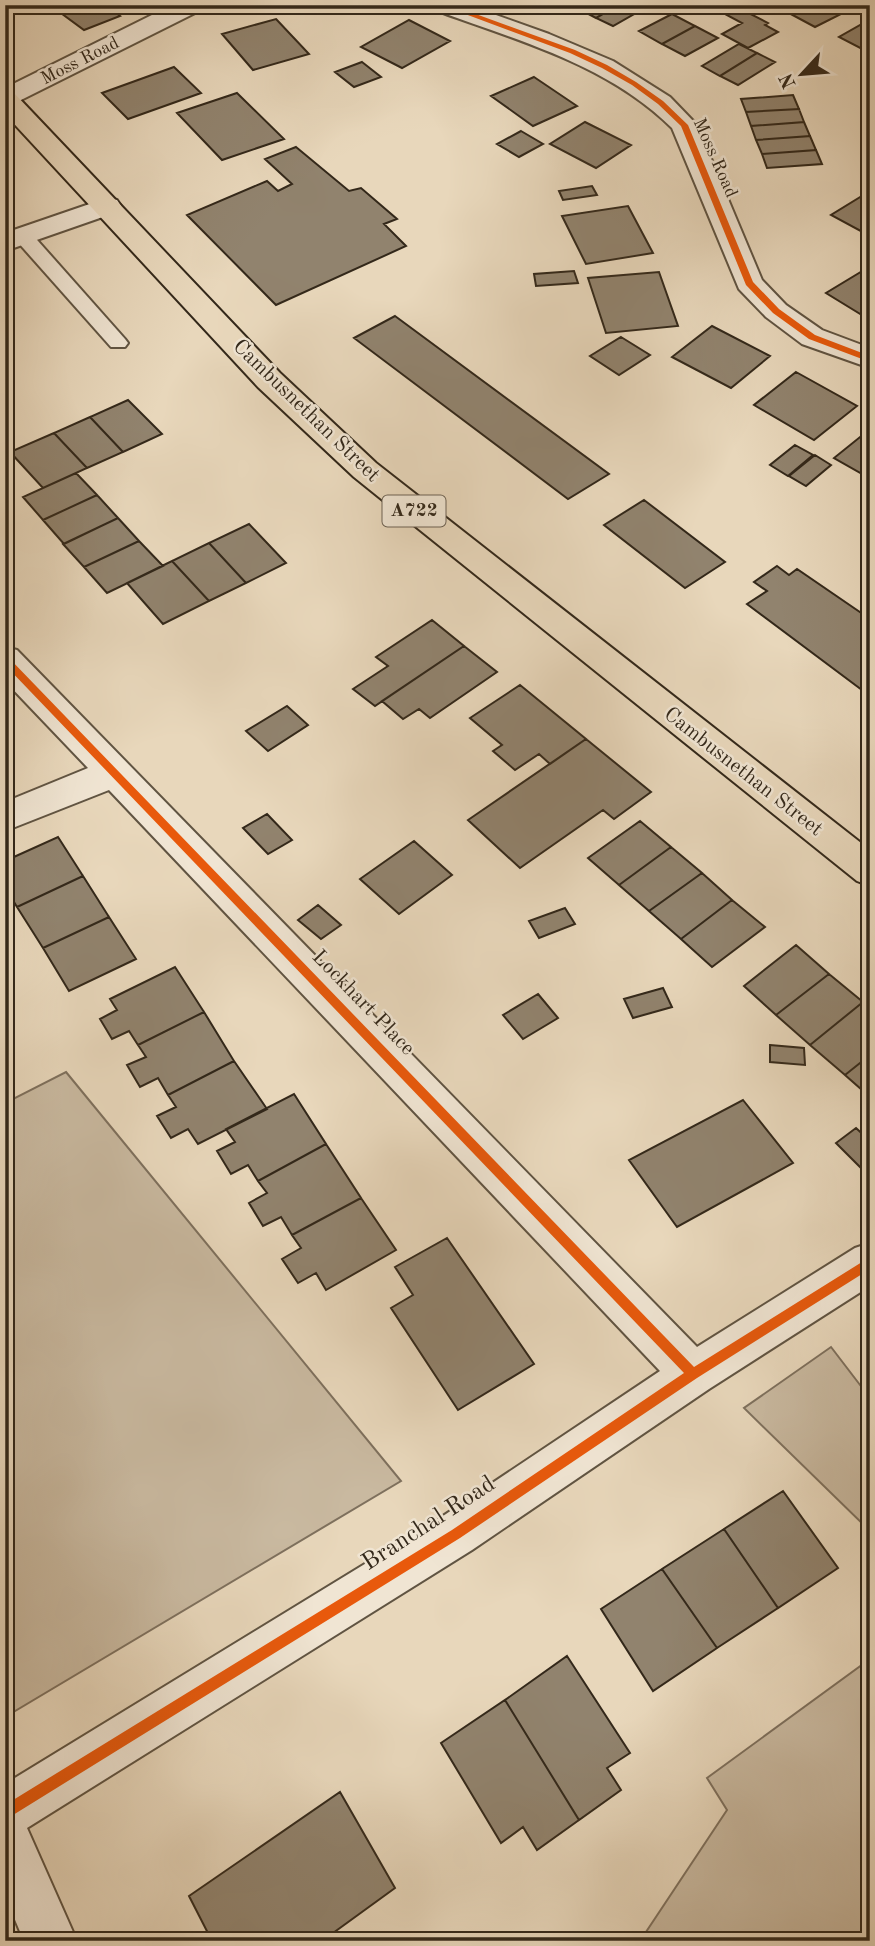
<svg xmlns="http://www.w3.org/2000/svg" width="875" height="1946" font-family="'Old Standard TT',serif">
<style>
.green{fill:#c9b9a0;stroke:#7e705d;stroke-width:2}
.building{fill:#91836e;stroke:#33281a;stroke-width:2}
.lines{fill:none;stroke-linecap:round;stroke-linejoin:round}
.lane-casing{stroke:#605442;stroke-width:4}
.street-casing{stroke:#605442;stroke-width:4}
.primary-casing{stroke:#33281a;stroke-width:4}
.lane{fill:#f0e5d3;fill-rule:evenodd}
.street{fill:#f0e5d3;fill-rule:evenodd}
.primary{fill:#e8d7bb;fill-rule:evenodd}
.cycleway-casing{stroke:#f0e5d3;stroke-width:5}
.cycleway{fill:#e8590c;fill-rule:evenodd}
.labels{text-anchor:middle;dominant-baseline:central;stroke-width:5;stroke-linejoin:round;paint-order:stroke}
.far-street-label{font-size:18px;fill:#33281a;stroke:#f0e5d3}
.shield{fill:#f0e5d3;stroke:#6c6152;stroke-width:2}
.shield-label{font-size:19px;font-weight:bold;fill:#33281a}
.street-label{font-size:21px;fill:#33281a;stroke:#f0e5d3}
.near-street-label{font-size:24px;fill:#33281a;stroke:#f0e5d3}
</style>
<rect width="100%" height="100%" fill="#e8d7bb"/>
<filter id="stains"><feTurbulence type="fractalNoise" baseFrequency=".00286" numOctaves="4"/><feColorMatrix values="0 0 0 0 .2 0 0 0 0 .09 0 0 0 0 .02 0 0 0 .5 -.17"/></filter>
<radialGradient id="worn" r=".72"><stop offset=".6" stop-color="#630" stop-opacity="0"/><stop offset="1" stop-color="#630" stop-opacity=".3"/></radialGradient>
<path class="green" d="M 66,1072 L 401,1481 L 5,1717 L 5,1103 Z
M 831,1347 L 870,1398 L 870,1531 L 744,1408 Z
M 870,1659 L 870,1941 L 640,1941 L 727,1810 L 707,1778 Z"/>
<path class="building" d="M 50,5 L 105,5 L 120,16 L 84,30 Z
M 586,5 L 618,5 L 596,18 L 579,9 Z
M 618,5 L 650,5 L 613,26 L 596,18 Z
M 774,5 L 848,5 L 853,8 L 815,27 Z
M 735,6 L 768,23 L 765,25 L 778,32 L 748,48 L 722,34 L 742,23 L 723,13 Z
M 672,14 L 695,26 L 662,44 L 639,31 Z
M 276,19 L 309,54 L 253,70 L 222,34 Z
M 409,20 L 450,41 L 402,68 L 361,47 Z
M 869,20 L 870,53 L 839,37 Z
M 695,26 L 718,38 L 685,56 L 662,44 Z
M 739,44 L 757,53 L 720,76 L 702,66 Z
M 757,53 L 775,62 L 738,85 L 720,76 Z
M 362,62 L 381,77 L 354,87 L 335,72 Z
M 174,67 L 201,93 L 128,119 L 102,93 Z
M 534,77 L 577,106 L 533,126 L 491,96 Z
M 237,93 L 284,139 L 222,160 L 177,113 Z
M 793,95 L 799,109 L 746,112 L 741,99 Z
M 799,109 L 804,122 L 751,126 L 746,112 Z
M 585,122 L 631,145 L 596,168 L 550,144 Z
M 804,122 L 810,136 L 756,140 L 751,126 Z
M 521,131 L 543,144 L 519,157 L 497,144 Z
M 810,136 L 816,150 L 762,154 L 756,140 Z
M 296,147 L 349,191 L 361,188 L 397,219 L 384,224 L 406,246 L 276,305 L 187,215 L 267,181 L 278,191 L 292,184 L 265,159 Z
M 816,150 L 822,164 L 767,168 L 762,154 Z
M 592,186 L 597,195 L 563,200 L 559,191 Z
M 870,191 L 870,236 L 831,215 Z
M 628,206 L 653,253 L 586,264 L 562,216 Z
M 869,267 L 870,268 L 870,320 L 826,293 Z
M 574,271 L 578,283 L 536,286 L 534,274 Z
M 659,272 L 678,326 L 606,333 L 588,278 Z
M 395,316 L 609,474 L 568,499 L 354,338 Z
M 712,326 L 770,356 L 731,388 L 672,357 Z
M 621,337 L 650,355 L 619,375 L 590,356 Z
M 796,372 L 857,406 L 814,440 L 754,405 Z
M 128,400 L 162,434 L 123,452 L 90,417 Z
M 90,417 L 123,452 L 87,468 L 54,433 Z
M 870,429 L 870,471 L 864,475 L 834,458 Z
M 54,433 L 87,468 L 43,488 L 10,452 Z
M 795,445 L 813,455 L 788,476 L 770,465 Z
M 815,455 L 831,465 L 806,486 L 789,476 Z
M 76,473 L 97,495 L 43,520 L 23,497 Z
M 97,495 L 118,518 L 64,544 L 43,520 Z
M 644,500 L 725,562 L 685,588 L 604,525 Z
M 118,518 L 139,541 L 84,567 L 63,544 Z
M 249,524 L 286,563 L 246,583 L 209,543 Z
M 139,541 L 163,566 L 107,593 L 84,567 Z
M 209,543 L 246,583 L 209,601 L 172,561 Z
M 172,561 L 209,601 L 163,624 L 127,583 Z
M 777,566 L 789,575 L 797,569 L 870,619 L 870,696 L 747,604 L 767,591 L 754,582 Z
M 432,620 L 464,646 L 375,706 L 353,689 L 388,666 L 376,657 Z
M 464,646 L 497,672 L 430,718 L 419,709 L 403,719 L 382,701 Z
M 520,685 L 586,739 L 550,764 L 539,754 L 515,770 L 493,751 L 502,745 L 470,718 Z
M 287,706 L 308,725 L 268,751 L 246,731 Z
M 586,739 L 651,792 L 614,819 L 603,810 L 520,868 L 468,820 Z
M 267,814 L 292,840 L 268,854 L 243,828 Z
M 640,821 L 671,847 L 619,885 L 588,858 Z
M 58,837 L 83,876 L 17,907 L 5,887 L 5,861 Z
M 414,841 L 452,875 L 399,914 L 360,879 Z
M 671,847 L 702,873 L 649,911 L 619,885 Z
M 702,873 L 732,900 L 681,939 L 649,911 Z
M 83,876 L 109,917 L 43,948 L 17,907 Z
M 732,900 L 765,927 L 712,967 L 681,939 Z
M 318,905 L 341,925 L 321,939 L 298,920 Z
M 565,908 L 575,924 L 539,938 L 529,921 Z
M 109,917 L 136,959 L 69,991 L 43,948 Z
M 796,945 L 829,974 L 776,1015 L 744,986 Z
M 175,967 L 204,1012 L 138,1045 L 129,1031 L 112,1039 L 100,1019 L 117,1010 L 110,999 Z
M 829,974 L 863,1002 L 810,1045 L 776,1015 Z
M 663,988 L 672,1007 L 633,1018 L 624,999 Z
M 538,994 L 558,1018 L 523,1039 L 503,1015 Z
M 863,1002 L 870,1008 L 870,1055 L 845,1075 L 810,1045 Z
M 204,1012 L 234,1061 L 168,1095 L 158,1078 L 140,1087 L 127,1065 L 146,1057 L 138,1045 Z
M 770,1045 L 804,1048 L 805,1065 L 770,1062 Z
M 870,1055 L 870,1097 L 845,1075 Z
M 234,1061 L 267,1109 L 198,1144 L 188,1129 L 171,1138 L 157,1116 L 176,1107 L 168,1095 Z
M 294,1094 L 326,1144 L 258,1181 L 248,1165 L 231,1174 L 217,1151 L 235,1142 L 226,1129 Z
M 743,1100 L 793,1163 L 677,1227 L 629,1160 Z
M 856,1128 L 870,1141 L 870,1177 L 836,1143 Z
M 326,1144 L 361,1198 L 292,1235 L 281,1217 L 263,1226 L 249,1203 L 267,1193 L 258,1181 Z
M 361,1198 L 396,1250 L 326,1290 L 316,1273 L 298,1283 L 282,1259 L 301,1248 L 292,1235 Z
M 447,1238 L 534,1364 L 458,1410 L 391,1308 L 413,1295 L 395,1267 Z
M 783,1491 L 838,1568 L 778,1608 L 724,1529 Z
M 724,1529 L 778,1608 L 717,1648 L 662,1569 Z
M 662,1569 L 717,1648 L 653,1691 L 601,1609 Z
M 567,1656 L 630,1753 L 607,1768 L 621,1790 L 579,1820 L 505,1700 Z
M 505,1700 L 579,1820 L 537,1850 L 523,1827 L 501,1843 L 441,1743 Z
M 340,1792 L 395,1888 L 322,1941 L 212,1941 L 189,1896 Z"/>
<g class="lines">
<g class="lane-casing">
<path id="lane" d="M 23,230 L 30,232 L 125,339 L 128,343 L 125,347 L 111,347 L 16,240 L 13,236 L 16,232 Z"/>
</g>
<g class="street-casing">
<path id="street" d="M 172,5 L 204,5 L 201,10 L 15,103 L 5,106 L 5,88 Z
M 432,5 L 468,5 L 549,34 L 613,61 L 670,97 L 697,125 L 762,280 L 786,305 L 822,330 L 870,348 L 870,368 L 802,344 L 766,317 L 739,289 L 672,128 C 607,64 519,41 435,10 Z
M 107,198 L 117,200 L 121,206 L 117,212 L 5,251 L 5,233 Z
M 5,647 L 17,650 L 697,1347 L 855,1248 L 870,1243 L 870,1286 L 709,1389 L 472,1550 L 27,1828 L 77,1941 L 24,1941 L 5,1896 L 5,1784 L 440,1518 L 660,1371 L 109,790 L 5,831 L 5,802 L 88,768 L 5,681 Z"/>
</g>
<g class="primary-casing">
<path id="primary" d="M 5,90 L 14,93 L 280,373 L 376,463 L 870,850 L 870,886 L 857,881 L 354,477 L 258,387 L 5,114 Z"/>
</g>
<use href="#lane" class="lane"/>
<use href="#street" class="street"/>
<use href="#primary" class="primary"/>
<g class="cycleway-casing">
<path id="cycleway" d="M 441,5 L 451,5 L 575,50 L 607,65 L 636,82 L 663,101 L 688,125 L 753,282 L 779,309 L 815,335 L 870,356 L 870,362 L 809,339 L 773,313 L 746,285 L 681,126 L 658,104 L 632,85 L 602,68 L 570,53 Z
M 5,656 L 8,657 L 694,1367 L 870,1257 L 870,1269 L 697,1378 L 460,1538 L 5,1820 L 5,1805 L 452,1530 L 684,1373 L 5,665 Z"/>
</g>
<use href="#cycleway" class="cycleway"/>
</g>
<g class="labels">
<g class="far-street-label">
<text transform="translate(80 61) rotate(-27)">Moss Road</text>
<text transform="translate(715 158) rotate(66)">Moss Road</text>
</g>
<rect class="shield" x="382.5" y="495.5" width="63" height="31" rx="5"/>
<g class="shield-label">
<text x="414" y="511">A722</text>
</g>
<g class="street-label">
<text transform="translate(306 411) rotate(44)">Cambusnethan Street</text>
<text transform="translate(743 772) rotate(38)">Cambusnethan Street</text>
<text transform="translate(363 1003) rotate(46)">Lockhart Place</text>
</g>
<g class="near-street-label">
<text transform="translate(429 1524) rotate(-33)">Branchal Road</text>
</g>
</g>
<rect width="875" height="1946" fill="none" stroke="#e8d7bb" stroke-width="28"/>
<rect x="7" y="7" width="861" height="1932" fill="none" stroke="#33281a" stroke-width="3.5"/>
<rect x="14" y="14" width="847" height="1918" fill="none" stroke="#33281a" stroke-width="2"/>
<g transform="translate(802 74) rotate(244)" stroke="#f0e5d3" stroke-width="5" paint-order="stroke">
<path d="M0-5L12 26L0 18L-12 26Z" fill="#33281a"/>
<text y="-10" font-size="19" font-weight="bold" text-anchor="middle" fill="#33281a">N</text>
</g>
<rect width="100%" height="100%" filter="url(#stains)"/>
<rect width="100%" height="100%" fill="url(#worn)"/>
</svg>
